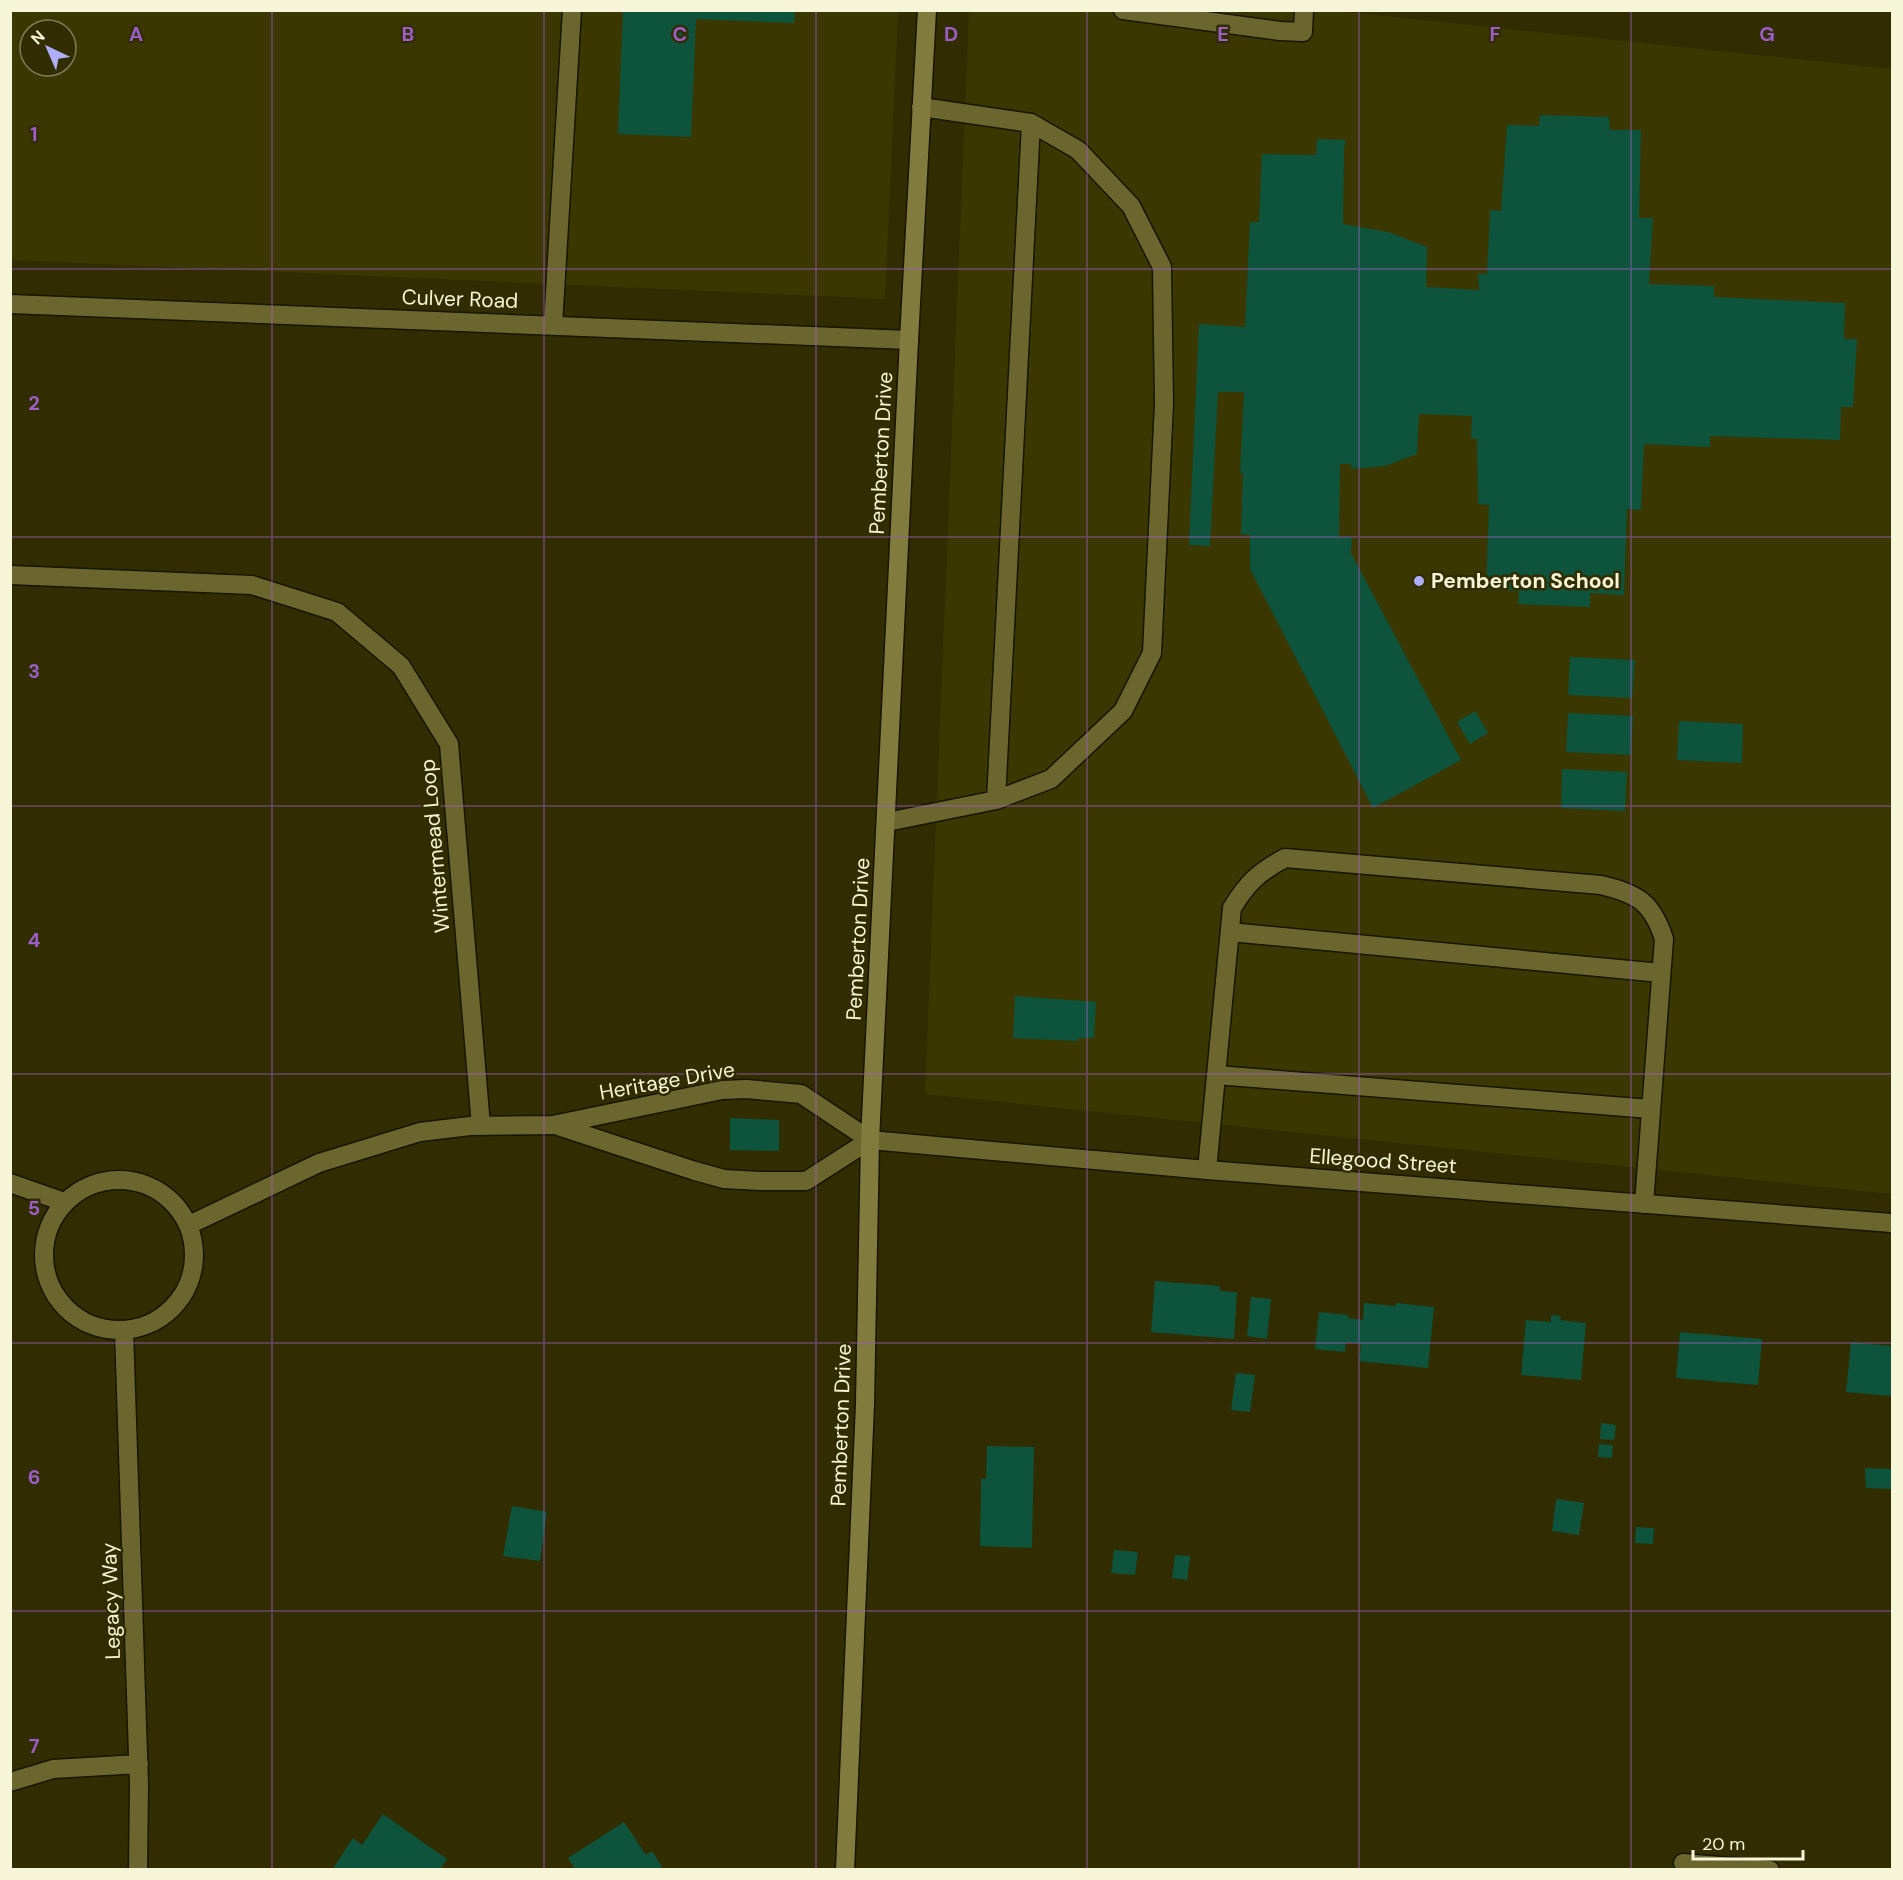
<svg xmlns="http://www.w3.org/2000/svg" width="1903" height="1880" font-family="'DM Sans',sans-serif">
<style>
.built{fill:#3b3700;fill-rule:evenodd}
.building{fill:#0e543c}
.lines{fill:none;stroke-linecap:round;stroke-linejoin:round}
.lane-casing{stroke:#181500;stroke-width:21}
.street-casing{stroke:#181500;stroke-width:21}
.secondary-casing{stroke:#181500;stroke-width:21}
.lane{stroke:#6b662d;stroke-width:18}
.street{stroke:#6b662d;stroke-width:18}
.secondary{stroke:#817b3e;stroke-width:18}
.grid{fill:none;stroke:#9a5ec5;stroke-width:1.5;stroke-opacity:0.55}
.poi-dot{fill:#afaefa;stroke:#312d00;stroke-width:2}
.labels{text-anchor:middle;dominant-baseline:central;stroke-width:5;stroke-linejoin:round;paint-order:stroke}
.street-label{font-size:21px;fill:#f6f5d7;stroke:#312d00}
.poi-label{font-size:21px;font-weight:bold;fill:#f6f5d7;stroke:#312d00;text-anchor:start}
.grid-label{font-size:20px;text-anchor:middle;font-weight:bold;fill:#9a5ec5;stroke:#312d00;stroke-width:5;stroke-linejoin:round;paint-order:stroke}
</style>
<rect width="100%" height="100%" fill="#312d00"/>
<path class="built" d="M 11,11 L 898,11 L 885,299 L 11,260 ZM 30,30 L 66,30 L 66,66 L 30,66 Z
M 969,11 L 1338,11 L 1892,69 L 1892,1194 L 925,1094 Z"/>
<path class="building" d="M 623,10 L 795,10 L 794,23 L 696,19 L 691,137 L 618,134 Z
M 1540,115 L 1609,117 L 1610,130 L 1641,130 L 1639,218 L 1653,218 L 1649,284 L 1714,286 L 1714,297 L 1845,303 L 1844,339 L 1857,339 L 1853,407 L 1841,407 L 1840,440 L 1710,436 L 1710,447 L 1644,444 L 1641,510 L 1627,509 L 1624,595 L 1590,593 L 1590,607 L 1518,604 L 1519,591 L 1486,589 L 1489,505 L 1478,504 L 1477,439 L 1471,438 L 1472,416 L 1419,414 L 1417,454 L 1385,466 L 1352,469 L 1351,464 L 1340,464 L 1339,537 L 1352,537 L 1351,553 L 1461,760 L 1373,808 L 1250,569 L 1250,535 L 1241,534 L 1243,473 L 1240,473 L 1244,392 L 1218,392 L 1210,546 L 1189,545 L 1199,324 L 1245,327 L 1250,222 L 1259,222 L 1262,154 L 1316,155 L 1317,139 L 1346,140 L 1344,148 L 1343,224 L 1388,232 L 1427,247 L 1426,287 L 1479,290 L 1478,274 L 1487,274 L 1490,210 L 1501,211 L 1507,125 L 1539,126 Z
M 1570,657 L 1635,660 L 1632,698 L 1568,695 Z
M 1475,711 L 1488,733 L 1470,744 L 1457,722 Z
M 1568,713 L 1633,716 L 1631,755 L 1566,752 Z
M 1679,721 L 1743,724 L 1742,763 L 1677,760 Z
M 1562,769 L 1627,772 L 1625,811 L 1561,808 Z
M 1015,996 L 1096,1002 L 1094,1038 L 1078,1038 L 1078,1041 L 1013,1038 Z
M 730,1118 L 779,1120 L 779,1151 L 730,1150 Z
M 1155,1281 L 1220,1286 L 1220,1291 L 1237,1292 L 1234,1339 L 1151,1332 Z
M 1251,1297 L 1271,1299 L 1267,1339 L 1247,1336 Z
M 1364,1303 L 1395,1306 L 1396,1303 L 1434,1307 L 1428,1368 L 1359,1361 L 1361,1344 L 1346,1342 L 1345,1352 L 1315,1349 L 1319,1312 L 1348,1315 L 1348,1318 L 1363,1320 Z
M 1551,1315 L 1561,1316 L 1560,1320 L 1586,1323 L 1581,1380 L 1521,1375 L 1526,1320 L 1551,1322 Z
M 1680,1332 L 1762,1339 L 1758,1385 L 1676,1378 Z
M 1851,1342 L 1892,1346 L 1892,1396 L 1846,1392 Z
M 1236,1373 L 1255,1375 L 1250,1412 L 1231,1410 Z
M 1601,1423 L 1616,1425 L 1614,1440 L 1600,1439 Z
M 1599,1444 L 1613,1445 L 1612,1458 L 1598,1457 Z
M 987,1446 L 1034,1447 L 1032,1548 L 980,1546 L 981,1479 L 986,1479 Z
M 1865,1468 L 1892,1469 L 1892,1489 L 1866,1488 Z
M 1556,1499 L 1584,1503 L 1579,1535 L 1552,1531 Z
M 512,1506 L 547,1512 L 540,1561 L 503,1556 Z
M 1636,1527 L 1654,1528 L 1653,1544 L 1635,1543 Z
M 1114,1550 L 1138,1552 L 1135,1575 L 1111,1573 Z
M 1175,1555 L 1190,1556 L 1187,1580 L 1172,1578 Z
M 383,1814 L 447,1859 L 440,1870 L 332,1870 L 353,1838 L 362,1845 Z
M 624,1822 L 646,1855 L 652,1851 L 664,1870 L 576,1870 L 568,1858 Z"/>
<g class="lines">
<g class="lane-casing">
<path id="lane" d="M 1123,10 L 1280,31 L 1303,32 L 1304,10
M 553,325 L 572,10
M 996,800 L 1031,123
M 887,822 L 996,800 L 1051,779 L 1123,711 L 1152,653 L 1164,404 L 1162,267 L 1131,206 L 1078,150 L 1031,123 L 921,107
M 1230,932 L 1661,973
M 1216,1075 L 1651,1109
M 1207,1170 L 1232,908 C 1247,883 1259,872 1285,858 L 1601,885 C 1638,894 1652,902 1664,939 L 1644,1204"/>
</g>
<g class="street-casing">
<path id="street" d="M 10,304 L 909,340
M 10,575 L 252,585 L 337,612 L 401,666 L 449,744 L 481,1126
M 555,1125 L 695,1171 L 724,1179 L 760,1181 L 806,1181 L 870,1140
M44 1255a75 75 0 1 1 150 0a75 75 0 1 1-150 0Z
M 10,1183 L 64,1202
M 189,1225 L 319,1163 L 420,1132 L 470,1126 L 553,1125 L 722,1090 L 746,1089 L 801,1094 L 870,1140 L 1207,1170 L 1892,1223
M 124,1331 L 139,1785 L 138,1870
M 10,1782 L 53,1769 L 139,1764
M 1683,1863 L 1770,1870"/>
</g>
<g class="secondary-casing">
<path id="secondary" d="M 845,1870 L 865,1404 L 870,1140 L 909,340 L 927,10"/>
</g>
<use href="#lane" class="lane"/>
<use href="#street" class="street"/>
<use href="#secondary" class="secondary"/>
</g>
<path class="grid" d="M 272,10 L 272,1870M 544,10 L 544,1870M 816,10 L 816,1870M 1087,10 L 1087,1870M 1359,10 L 1359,1870M 1631,10 L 1631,1870M 10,269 L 1892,269M 10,537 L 1892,537M 10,806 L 1892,806M 10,1074 L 1892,1074M 10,1343 L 1892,1343M 10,1611 L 1892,1611"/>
<circle class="poi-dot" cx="1419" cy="581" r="6"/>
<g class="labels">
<g class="street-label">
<text transform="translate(460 299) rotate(2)">Culver Road</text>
<text transform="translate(881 453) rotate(-87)">Pemberton Drive</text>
<text transform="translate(435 846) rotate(-95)">Wintermead Loop</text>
<text transform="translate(858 939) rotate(-87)">Pemberton Drive</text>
<text transform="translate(667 1081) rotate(-10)">Heritage Drive</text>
<text transform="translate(1383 1161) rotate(4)">Ellegood Street</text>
<text transform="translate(841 1425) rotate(-88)">Pemberton Drive</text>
<text transform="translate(111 1601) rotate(-92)">Legacy Way</text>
</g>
<g class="poi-label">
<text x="1431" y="581">Pemberton School</text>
</g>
</g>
<g class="grid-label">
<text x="136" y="41">A</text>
<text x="408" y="41">B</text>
<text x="680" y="41">C</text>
<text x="951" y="41">D</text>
<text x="1223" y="41">E</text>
<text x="1495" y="41">F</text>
<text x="1767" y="41">G</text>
<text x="34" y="141">1</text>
<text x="34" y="410">2</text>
<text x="34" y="678">3</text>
<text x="34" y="947">4</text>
<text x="34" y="1215">5</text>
<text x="34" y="1484">6</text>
<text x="34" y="1753">7</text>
</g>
<rect width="1903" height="1880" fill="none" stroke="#f6f5d7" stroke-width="24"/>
<g transform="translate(48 48) rotate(316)"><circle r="28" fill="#312d00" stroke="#807d56" stroke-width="1.5"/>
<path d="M0-4.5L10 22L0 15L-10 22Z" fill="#afaefa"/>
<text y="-9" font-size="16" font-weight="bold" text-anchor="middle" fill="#f6f5d7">N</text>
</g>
<path d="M1693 1850v9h110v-9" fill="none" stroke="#f6f5d7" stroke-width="3"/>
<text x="1702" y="1850" font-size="18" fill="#f6f5d7" stroke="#312d00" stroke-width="4.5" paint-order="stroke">20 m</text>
</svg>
